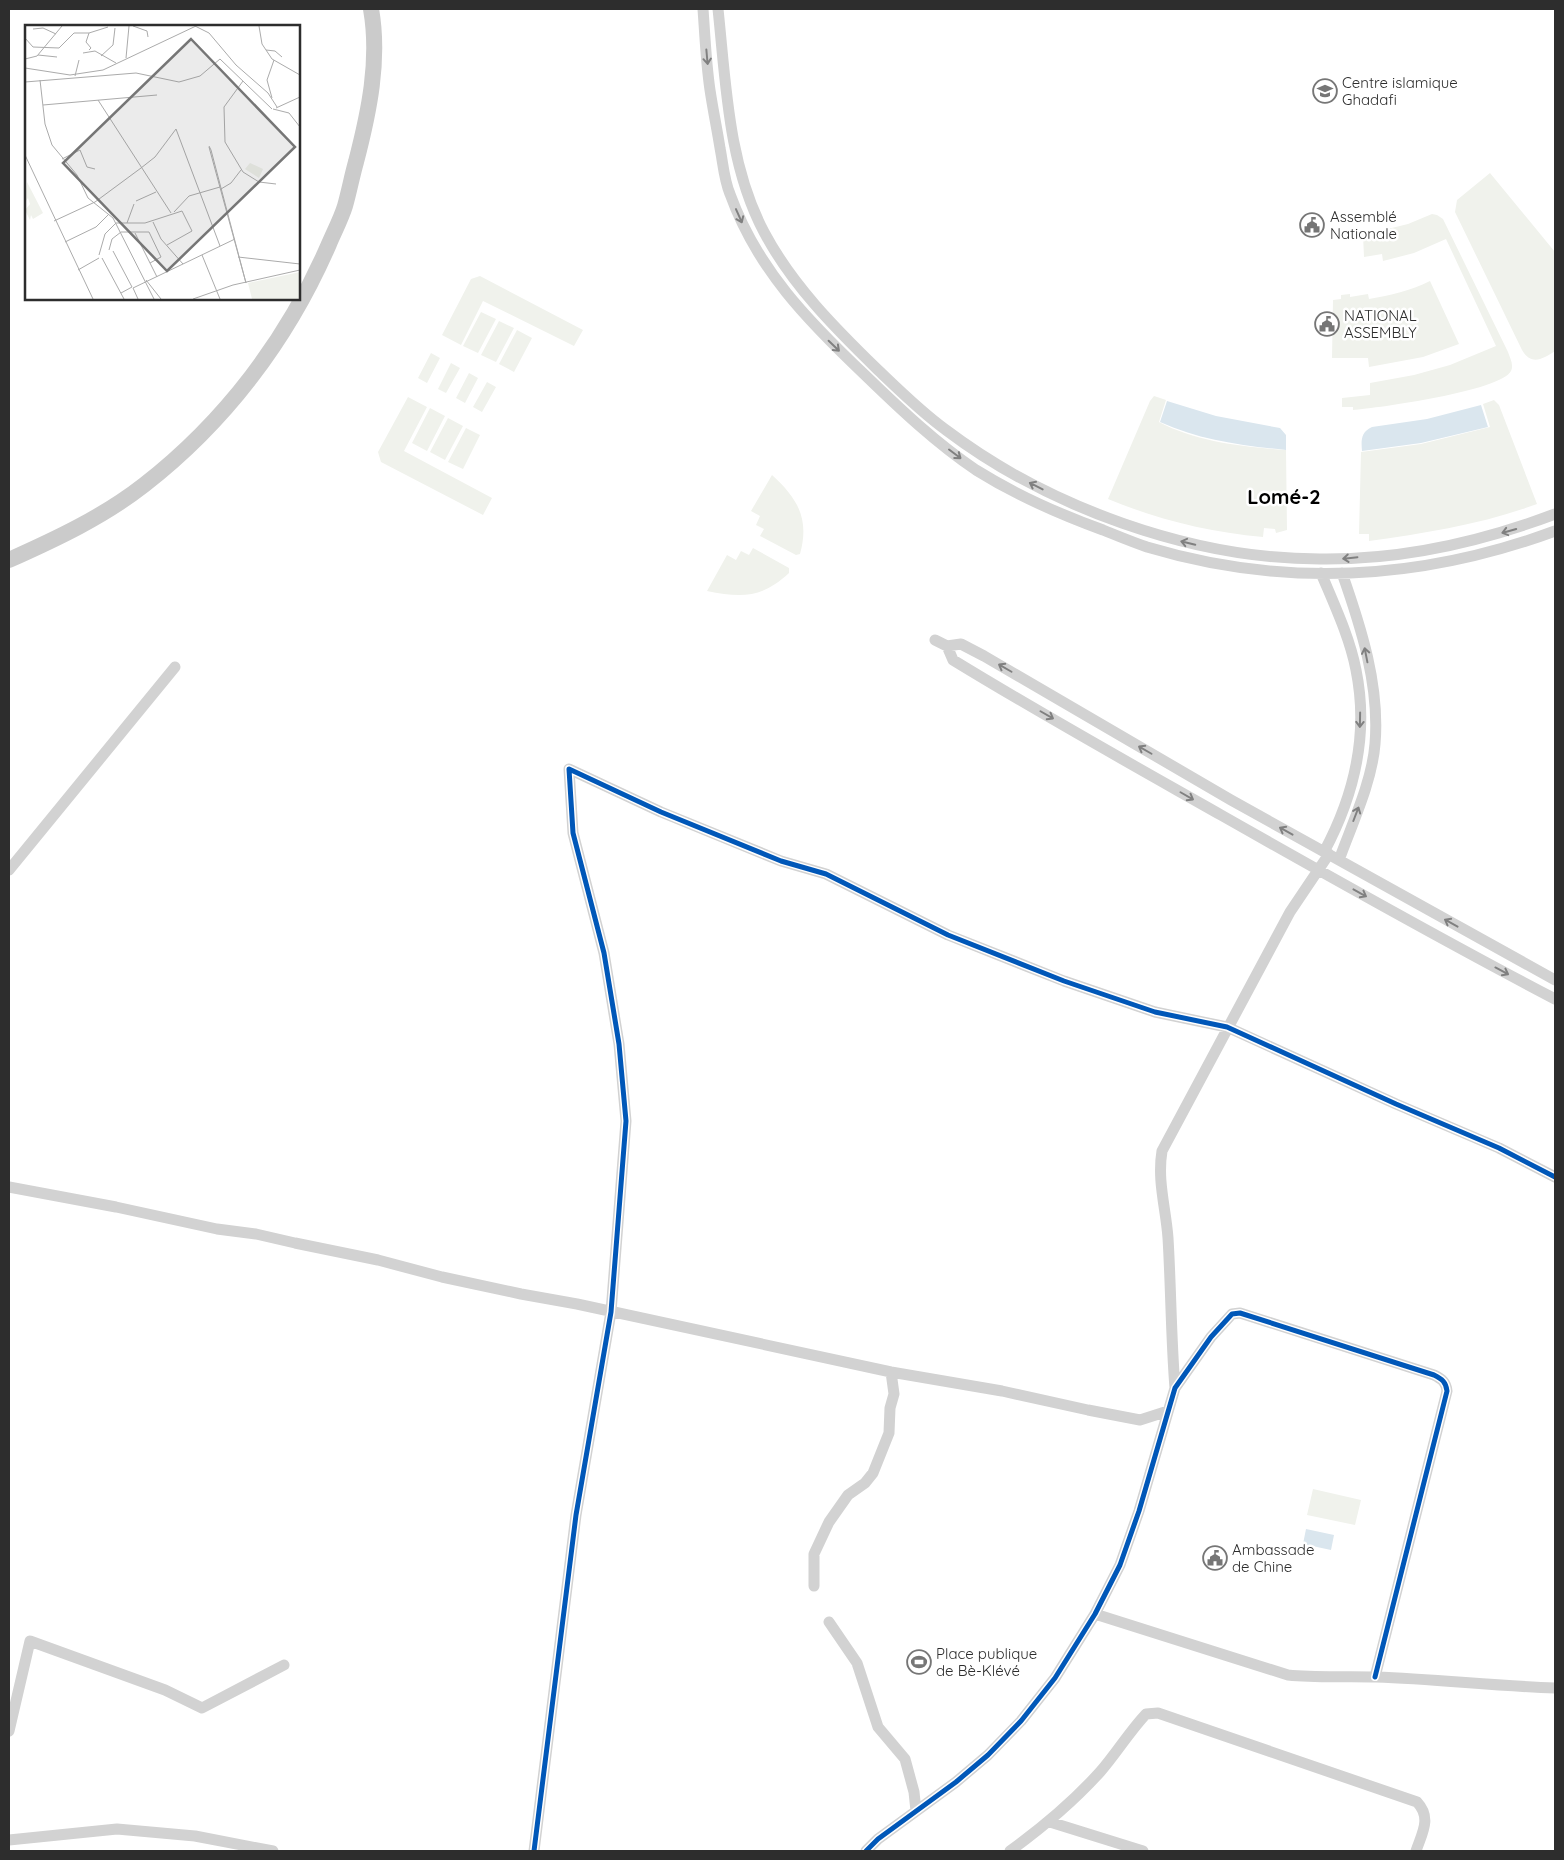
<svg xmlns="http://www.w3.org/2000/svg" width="1564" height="1860" font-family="Quicksand,sans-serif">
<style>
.green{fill:#f0f2ec}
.water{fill:#dae6ee}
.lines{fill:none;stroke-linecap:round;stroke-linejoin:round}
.street{stroke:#d2d2d2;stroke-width:11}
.secondary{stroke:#cbcbcb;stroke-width:16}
.cycleway-casing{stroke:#fff;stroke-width:8}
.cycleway{stroke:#0057b8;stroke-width:5}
.oneway{stroke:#808080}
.labels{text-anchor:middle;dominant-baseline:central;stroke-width:5;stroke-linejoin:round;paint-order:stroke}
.poi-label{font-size:15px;fill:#2d2d2d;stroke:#fff;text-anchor:start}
.district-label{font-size:20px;font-weight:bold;fill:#000;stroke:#fff}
.inset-road{fill:none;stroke:#ababab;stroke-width:1}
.view{fill:#767676;fill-opacity:0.15;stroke:#767676;stroke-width:2.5}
.inset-edge{fill:none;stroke:#2d2d2d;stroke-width:2.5}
</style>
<rect width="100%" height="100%" fill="#fff"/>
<path class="green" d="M 1490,173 L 1555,252 L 1555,351 C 1543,359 1531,366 1522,350 L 1455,212 L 1457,200 Z
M 1432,214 L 1437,215 L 1443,219 L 1508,352 C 1510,358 1514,365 1511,371 C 1501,391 1378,408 1353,410 L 1353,407 L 1342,407 L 1342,398 L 1370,395 L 1370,383 L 1414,375 L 1450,365 L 1496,346 L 1446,239 L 1414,253 L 1383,261 L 1382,254 L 1364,257 L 1363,235 L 1408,224 Z
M 480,276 L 583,330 L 574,346 L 483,301 L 461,345 L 442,335 L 471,279 Z
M 1430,281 L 1459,344 L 1423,357 L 1369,367 L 1368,358 L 1332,358 L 1333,300 L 1341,299 L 1341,295 L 1350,294 L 1350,297 L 1368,294 L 1369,299 C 1391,295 1410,291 1430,281 Z
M 481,312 L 496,319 L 478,353 L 463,346 Z
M 499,321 L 514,328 L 496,362 L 481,355 Z
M 517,330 L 532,338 L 514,372 L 499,364 Z
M 431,353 L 440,358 L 427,383 L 418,378 Z
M 451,363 L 460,368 L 446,393 L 438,389 Z
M 469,373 L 478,378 L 465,403 L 456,398 Z
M 487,382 L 496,387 L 482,412 L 473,407 Z
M 1154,396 L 1166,400 L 1159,422 C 1197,442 1244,447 1286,450 L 1287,530 L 1276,533 L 1275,529 L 1264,528 L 1263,537 C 1208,532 1159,520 1108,499 L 1150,401 Z
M 408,397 L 427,407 L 404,451 L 492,498 L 483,515 L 381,462 L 378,452 Z
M 1494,400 L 1499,405 L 1537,504 C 1483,524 1426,533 1369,541 L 1369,534 L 1359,534 L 1361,452 L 1421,444 L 1490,427 L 1483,404 Z
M 430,408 L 445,416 L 427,451 L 412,443 Z
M 448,418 L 463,426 L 445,460 L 430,452 Z
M 466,428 L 480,435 L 463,469 L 448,462 Z
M 772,475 C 797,498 810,518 800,554 L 796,555 L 760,536 L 764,529 L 756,525 L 760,516 L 751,511 Z
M 753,548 L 789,568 L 789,573 C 762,598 742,598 707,591 L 727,555 L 736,560 L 741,551 L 749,555 Z
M 1313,1489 L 1361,1500 L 1355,1525 L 1307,1515 Z"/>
<path class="water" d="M 1167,401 L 1216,416 L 1280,428 L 1286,435 L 1286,450 C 1244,446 1199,440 1160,422 Z
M 1481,405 L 1488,427 L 1421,443 L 1362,451 C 1361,440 1361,432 1372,427 L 1427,419 Z
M 1306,1529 L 1334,1535 L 1331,1550 L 1303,1544 Z"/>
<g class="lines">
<path class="street" d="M 703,9 C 705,36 706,63 710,90 C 713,110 717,129 720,148 C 723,163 724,180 730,194 C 757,269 808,321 865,375 C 900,409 936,443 976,470 C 1016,495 1059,514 1103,530 C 1118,536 1132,542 1147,547 C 1284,588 1422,580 1555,531
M 718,9 C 726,84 728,164 764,232 C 792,285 835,328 877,369 C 899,390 921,412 946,430 C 1048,507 1191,559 1320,559 C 1399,560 1481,542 1555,514
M 1321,573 C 1334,604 1350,638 1356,670 C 1369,734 1354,796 1324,852
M 935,640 L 947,646 L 961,644 L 984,656 L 1231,800 L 1555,980
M 947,646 L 953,660 C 1041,714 1131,764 1221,815 C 1332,878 1442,940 1555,999
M 1339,860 C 1352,824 1372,782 1375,744 C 1380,686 1361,627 1342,573
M 9,870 L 175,667
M 9,1187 L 116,1207 L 217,1229 L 256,1234 L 295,1243 L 378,1260 L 442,1277 L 521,1294 L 577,1304 L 891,1372 L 1002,1391 L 1088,1410 L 1140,1420 L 1168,1411
M 1175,1388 C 1171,1338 1171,1288 1168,1238 C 1166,1209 1157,1181 1162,1151 L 1290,912 L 1329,854
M 814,1586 L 814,1554 L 829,1522 L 848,1495 L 865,1483 L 873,1473 L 889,1433 L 890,1408 L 894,1394 L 891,1372
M 1095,1614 L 1288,1675 C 1317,1678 1346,1676 1376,1677 C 1436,1679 1495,1686 1555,1688
M 829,1622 L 857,1663 L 878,1727 L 905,1759 L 914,1792 L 916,1811
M 9,1731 L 30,1641 L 165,1690 L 202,1708 L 284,1665
M 1050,1822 L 1143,1851
M 9,1840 L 117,1829 L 195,1836 L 273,1851
M 534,1851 L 576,1515 L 611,1312 L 626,1121 L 619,1044 L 604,953 L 573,833 L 569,769 L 661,812 L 781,861 L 826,874 L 948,935 L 1064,981 L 1155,1012 L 1227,1027 L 1396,1104 L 1499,1148 L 1555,1177
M 866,1851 L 878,1839 L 956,1782 L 988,1755 L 1021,1721 L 1055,1678 L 1095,1614 L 1120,1565 L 1139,1511 L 1175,1388 L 1211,1337 L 1232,1314 L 1240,1313 L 1434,1375 C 1442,1379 1446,1382 1447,1391 L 1375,1677
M 1010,1851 C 1043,1827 1073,1802 1100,1772 C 1116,1754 1129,1732 1146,1714 L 1158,1713 L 1417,1802 C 1432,1818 1422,1833 1416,1851"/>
<path class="secondary" d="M 9,560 C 56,539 103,517 144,485 C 225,422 288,339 329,244 C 334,232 341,219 345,206 C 349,192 352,176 356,162 C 369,112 380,60 371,9"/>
<g class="cycleway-casing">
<path id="cycleway" d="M 534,1851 L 576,1515 L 611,1312 L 626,1121 L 619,1044 L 604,953 L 573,833 L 569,769 L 661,812 L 781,861 L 826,874 L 948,935 L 1064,981 L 1155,1012 L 1227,1027 L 1396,1104 L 1499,1148 L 1555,1177
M 866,1851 L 878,1839 L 956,1782 L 988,1755 L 1021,1721 L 1055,1678 L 1095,1614 L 1120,1565 L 1139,1511 L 1175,1388 L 1211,1337 L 1232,1314 L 1240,1313 L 1434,1375 C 1442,1379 1446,1382 1447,1391 L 1375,1677"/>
</g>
<use href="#cycleway" class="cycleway"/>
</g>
<defs><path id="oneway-shaft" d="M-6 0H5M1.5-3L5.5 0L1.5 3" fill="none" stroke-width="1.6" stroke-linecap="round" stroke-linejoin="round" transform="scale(1.25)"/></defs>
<g class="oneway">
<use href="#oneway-shaft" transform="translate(707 57) rotate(85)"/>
<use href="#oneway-shaft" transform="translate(739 216) rotate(66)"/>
<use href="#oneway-shaft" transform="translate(834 346) rotate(44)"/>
<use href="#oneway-shaft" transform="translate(955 454) rotate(37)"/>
<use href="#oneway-shaft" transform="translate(1036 486) rotate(-153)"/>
<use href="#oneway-shaft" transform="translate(1509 531) rotate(164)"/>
<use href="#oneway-shaft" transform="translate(1188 543) rotate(-166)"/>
<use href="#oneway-shaft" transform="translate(1350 558) rotate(174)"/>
<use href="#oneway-shaft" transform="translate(1366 655) rotate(-101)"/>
<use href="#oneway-shaft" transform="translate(1005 668) rotate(-150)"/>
<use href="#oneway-shaft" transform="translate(1047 715) rotate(30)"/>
<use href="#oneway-shaft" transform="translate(1360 720) rotate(91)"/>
<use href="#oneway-shaft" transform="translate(1145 750) rotate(-150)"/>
<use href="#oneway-shaft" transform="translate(1187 796) rotate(30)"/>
<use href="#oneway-shaft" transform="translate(1356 814) rotate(-69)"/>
<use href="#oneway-shaft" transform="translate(1286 831) rotate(-151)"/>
<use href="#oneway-shaft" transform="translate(1360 893) rotate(29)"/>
<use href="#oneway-shaft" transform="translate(1451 923) rotate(-151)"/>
<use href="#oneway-shaft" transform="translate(1502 971) rotate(28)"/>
</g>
<defs>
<g id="university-ring" transform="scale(1.25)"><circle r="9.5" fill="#fff" stroke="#767676" stroke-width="1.5"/><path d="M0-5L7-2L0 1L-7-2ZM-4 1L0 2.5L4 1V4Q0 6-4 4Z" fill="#767676"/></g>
<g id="civic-ring" transform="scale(1.25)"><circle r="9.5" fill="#fff" stroke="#767676" stroke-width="1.5"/><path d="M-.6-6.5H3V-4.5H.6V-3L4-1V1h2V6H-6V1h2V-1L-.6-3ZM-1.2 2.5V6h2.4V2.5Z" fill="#767676"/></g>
<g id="stadium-ring" transform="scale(1.25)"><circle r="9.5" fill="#fff" stroke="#767676" stroke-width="1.5"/><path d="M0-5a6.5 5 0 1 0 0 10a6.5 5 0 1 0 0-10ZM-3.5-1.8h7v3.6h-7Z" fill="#767676"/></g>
</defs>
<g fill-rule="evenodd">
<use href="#university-ring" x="1325" y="91"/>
<use href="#civic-ring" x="1312" y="225"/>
<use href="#civic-ring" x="1327" y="324"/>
<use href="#civic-ring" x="1215" y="1558"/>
<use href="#stadium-ring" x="919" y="1662"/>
</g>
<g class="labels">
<g class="poi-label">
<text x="1342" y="82">Centre islamique<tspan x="1342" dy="17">Ghadafi</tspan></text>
<text x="1330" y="216">Assemblé<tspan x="1330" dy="17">Nationale</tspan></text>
<text x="1344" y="315">NATIONAL<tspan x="1344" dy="17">ASSEMBLY</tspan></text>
<text x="1232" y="1549">Ambassade<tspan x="1232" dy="17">de Chine</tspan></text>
<text x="936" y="1653">Place publique<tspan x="936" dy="17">de Bè-Klévé</tspan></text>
</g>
<g class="district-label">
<text x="1284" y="496">Lomé-2</text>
</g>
</g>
<g transform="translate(25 25)">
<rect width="275" height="275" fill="#fff"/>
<path d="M 225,138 L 238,144 L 234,153 L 220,144 ZM 2,157 L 18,188 L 8,194 L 6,190 L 5,195 L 0,185 L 5,179 L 3,173 L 0,177 ZM 275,247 L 275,274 L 227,274 L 223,258 Z" fill="#f0f2ec"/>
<path class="inset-road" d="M 108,1 L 122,6 L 123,12M 170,1 L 184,8 L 211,40 L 243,68 L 252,82M 234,1 L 237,19 L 247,34 L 275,50M 8,4 L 18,3 L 31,9M 64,8 L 61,17 L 66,23 L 64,25M 0,13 L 8,22 L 34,23 L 49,8 L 64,8 L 83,2M 241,25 L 250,26 L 257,32M 58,28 L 70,26 L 91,38M 13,30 L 32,32M 76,31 L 88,20 L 90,3M 101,33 L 104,1M 0,34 L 12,31 L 37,1M 0,43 L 45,50 L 78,45 L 171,1M 50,51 L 54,35M 15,55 L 20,99 L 27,120 L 52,150 L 63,173 L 88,193 L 129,274M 218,56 L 199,82 L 200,117 L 218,147 L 234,157 L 251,159M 0,57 L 111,48 L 154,57 L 175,51 L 195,34 L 247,84M 247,73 L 242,55 L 249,35M 73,75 L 146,188M 18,80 L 132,70M 251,83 L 275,72M 248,84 L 264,88 L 275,102M 184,121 L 186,125 L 221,258 L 184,122M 0,130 L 68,274M 37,134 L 55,125 L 62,142 L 70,144M 196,164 L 206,158 L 216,145M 111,176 L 131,167M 149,187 L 164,171 L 195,162M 29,196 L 70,177 L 116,143 L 130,132 L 151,104 L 195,221M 128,197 L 136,214 L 158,239M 102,198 L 109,179M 110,208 L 132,252M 40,217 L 71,202 L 84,189M 84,225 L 87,214 L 96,207 L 124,207 L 136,232 L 125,238M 88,226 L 107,262 L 96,268M 74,230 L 80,209 L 91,198 L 120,198 L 157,186 L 167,206 L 142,220M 177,230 L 195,274M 213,232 L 275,239M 77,233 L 99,274M 53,245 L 74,233M 121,255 L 136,274M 113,274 L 108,263 L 210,214M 168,274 L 208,260 L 275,245"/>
<path class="view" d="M 166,14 L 270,122 L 142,246 L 38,138 Z"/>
<rect width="275" height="275" class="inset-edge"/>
</g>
<rect width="1564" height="1860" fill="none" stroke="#2d2d2d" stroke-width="20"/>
</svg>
